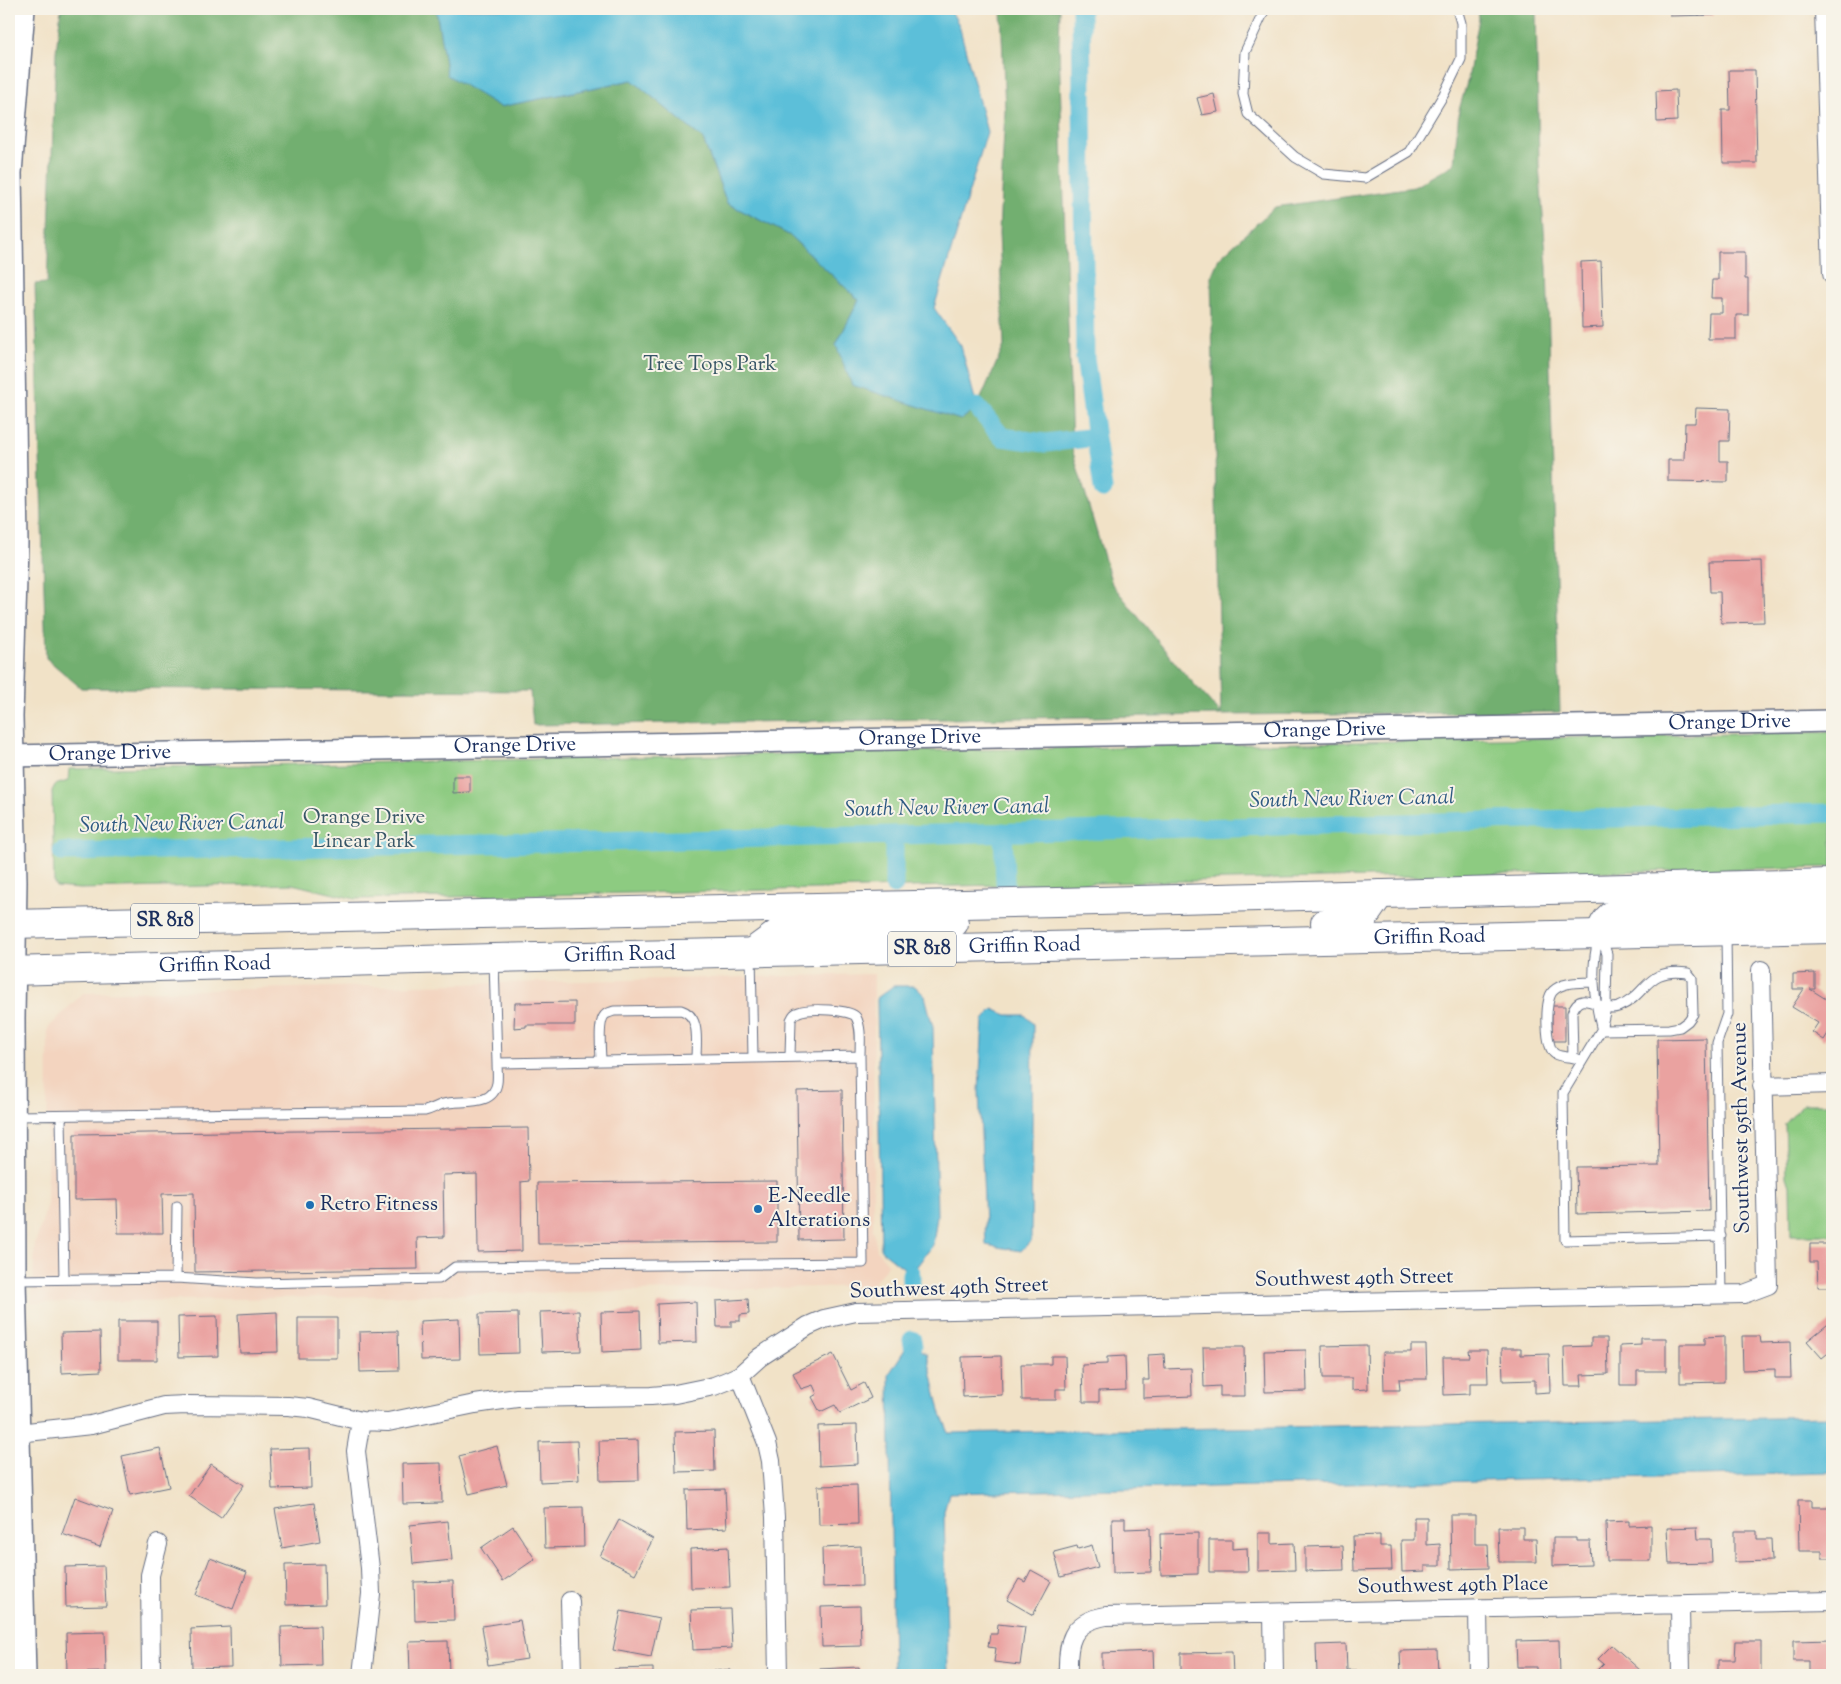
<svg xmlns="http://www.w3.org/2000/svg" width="1841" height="1684" font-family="'Sorts Mill Goudy',serif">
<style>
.built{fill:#f3d4bf}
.green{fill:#8dcb81;stroke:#547d70}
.forest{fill:#72af6f;stroke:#466f66}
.water{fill:#5bbfd9;stroke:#3b779c}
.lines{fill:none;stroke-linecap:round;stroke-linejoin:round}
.canal{stroke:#5bbfd9;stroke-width:19}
.building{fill:#eaa2a0}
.service-casing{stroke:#666e83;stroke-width:11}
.minor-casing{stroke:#666e83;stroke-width:20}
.tertiary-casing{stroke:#666e83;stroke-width:24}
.secondary-casing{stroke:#666e83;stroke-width:28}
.primary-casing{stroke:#666e83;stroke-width:30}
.service{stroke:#fff;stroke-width:9}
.minor{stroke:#fff;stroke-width:18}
.tertiary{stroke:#fff;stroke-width:21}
.secondary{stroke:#fff;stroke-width:25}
.primary{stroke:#fff;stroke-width:28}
.poi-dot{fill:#1f6fb2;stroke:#f7f3e8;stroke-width:2}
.labels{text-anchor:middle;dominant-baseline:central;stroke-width:4;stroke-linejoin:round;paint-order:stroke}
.shield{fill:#f7f3e8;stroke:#5d6a87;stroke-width:1}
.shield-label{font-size:20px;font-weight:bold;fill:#1b2f5e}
.park-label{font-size:21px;fill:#385667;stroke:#f7f3e8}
.street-label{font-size:21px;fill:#1b2f5e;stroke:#f7f3e8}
.poi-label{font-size:21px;fill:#1b2f5e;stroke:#f7f3e8;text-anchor:start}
.water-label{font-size:22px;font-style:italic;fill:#2e5a83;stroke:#f7f3e8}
</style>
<rect width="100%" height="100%" fill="#f7f3e8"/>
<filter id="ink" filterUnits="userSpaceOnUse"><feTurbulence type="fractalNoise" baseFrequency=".02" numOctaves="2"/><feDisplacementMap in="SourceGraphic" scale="10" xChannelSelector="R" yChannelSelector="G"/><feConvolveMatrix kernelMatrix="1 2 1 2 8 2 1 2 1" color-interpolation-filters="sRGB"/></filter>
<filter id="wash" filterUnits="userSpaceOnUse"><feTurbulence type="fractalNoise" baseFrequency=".0096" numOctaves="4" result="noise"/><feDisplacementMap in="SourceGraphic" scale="20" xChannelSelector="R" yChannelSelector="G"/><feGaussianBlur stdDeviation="1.12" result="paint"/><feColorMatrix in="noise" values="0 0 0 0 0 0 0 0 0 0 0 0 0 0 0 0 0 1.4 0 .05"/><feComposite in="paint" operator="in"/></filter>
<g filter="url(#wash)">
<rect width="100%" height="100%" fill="#f1e2c7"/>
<path class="built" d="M 874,974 L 873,1230 L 877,1250 L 888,1264 L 872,1286 L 32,1303 L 35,1244 L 47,1206 L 48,1028 L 83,993 Z"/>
<path class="green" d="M 1832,732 L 1832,867 L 355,899 L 292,884 L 80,889 L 56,887 L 54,883 L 52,791 L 55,785 L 68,781 L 69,769 Z
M 1803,1104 L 1832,1104 L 1832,1235 L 1791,1235 L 1790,1186 L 1787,1177 L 1785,1124 Z"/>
<path class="forest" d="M 61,9 L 436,9 L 447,74 L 500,107 L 632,80 L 703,139 L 727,203 L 789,235 L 859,300 L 836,345 L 961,420 L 977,407 L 1004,346 L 999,233 L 1005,111 L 1001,9 L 1060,9 L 1059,46 L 1072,449 L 1112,584 L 1176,664 L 1221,714 L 1211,277 L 1219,258 L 1275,207 L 1414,187 L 1454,164 L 1459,110 L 1468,79 L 1479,19 L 1478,9 L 1536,9 L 1539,165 L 1547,267 L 1560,712 L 1222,715 L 533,725 L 530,691 L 81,688 L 46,658 L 35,284 L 47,283 L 56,52 Z"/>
<path class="water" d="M 436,9 L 950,9 L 959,25 L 987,132 L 934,308 L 961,346 L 977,407 L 961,420 L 852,385 L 836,345 L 859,300 L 789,235 L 727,203 L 703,139 L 632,80 L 500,107 L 447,75 Z
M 893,986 L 915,986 L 925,996 L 933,1027 L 937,1216 L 933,1245 L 911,1274 L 881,1250 L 877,998 Z
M 993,1009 L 1007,1015 L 1025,1015 L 1033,1024 L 1031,1241 L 1021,1251 L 986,1245 L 979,1091 L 983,1020 Z
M 907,1346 L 916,1346 L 927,1354 L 940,1411 L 949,1433 L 1832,1417 L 1832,1473 L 949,1493 L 944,1512 L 948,1675 L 893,1675 L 889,1374 Z"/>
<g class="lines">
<path class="canal" d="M 1081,9 L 1085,357 L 1103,489
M 977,407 L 1002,437 L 1045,443 L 1096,437
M 1003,832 L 1005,882
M 894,835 L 894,885
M 62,852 L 595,842 L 1832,813
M 911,1274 L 911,1281
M 912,1340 L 913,1346"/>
</g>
<g id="blocks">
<path class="building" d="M 1670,9 L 1714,9 L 1714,15 L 1670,16 Z
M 1729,70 L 1755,70 L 1757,163 L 1723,163 L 1722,110 L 1730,110 Z
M 1676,90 L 1677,121 L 1657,122 L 1656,91 Z
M 1214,94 L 1218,112 L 1202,115 L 1197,98 Z
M 1718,252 L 1745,252 L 1745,279 L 1748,279 L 1748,315 L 1736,315 L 1736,339 L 1708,339 L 1709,313 L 1722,313 L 1722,298 L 1711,298 L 1712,280 L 1718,280 Z
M 1601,261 L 1603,327 L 1582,328 L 1581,262 Z
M 1696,408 L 1730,409 L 1729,441 L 1720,441 L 1720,461 L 1728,461 L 1728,482 L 1668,481 L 1668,460 L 1684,460 L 1685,423 L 1695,423 Z
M 1762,561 L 1764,622 L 1721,623 L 1720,592 L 1710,592 L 1709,562 Z
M 453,776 L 470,776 L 470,792 L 453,793 Z
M 1815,973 L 1815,989 L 1810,989 L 1826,999 L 1832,989 L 1832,1027 L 1824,1040 L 1812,1032 L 1818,1023 L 1792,1007 L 1804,989 L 1793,989 L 1793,974 Z
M 575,1002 L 575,1025 L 526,1025 L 526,1027 L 514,1028 L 515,1003 Z
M 1552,1006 L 1565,1006 L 1565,1041 L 1552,1041 Z
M 1706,1038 L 1709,1211 L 1577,1214 L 1576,1167 L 1659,1166 L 1657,1039 Z
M 842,1090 L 844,1239 L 799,1240 L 797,1091 Z
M 528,1128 L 529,1181 L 521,1182 L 522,1251 L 478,1252 L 477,1174 L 443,1175 L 444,1237 L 417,1238 L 418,1269 L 195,1272 L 194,1193 L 162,1194 L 163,1233 L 118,1233 L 117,1199 L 74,1200 L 74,1134 Z
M 777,1181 L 777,1242 L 538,1244 L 537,1183 Z
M 1810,1244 L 1832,1244 L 1832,1287 L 1818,1287 L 1817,1262 L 1810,1262 Z
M 748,1299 L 749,1314 L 740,1315 L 740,1321 L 731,1321 L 731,1327 L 717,1327 L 716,1301 Z
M 696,1302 L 697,1342 L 658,1343 L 657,1304 Z
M 579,1311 L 581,1351 L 542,1352 L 540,1312 Z
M 640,1311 L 641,1350 L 602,1352 L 601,1312 Z
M 277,1312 L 278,1352 L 240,1353 L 238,1314 Z
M 518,1313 L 519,1353 L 480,1354 L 479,1314 Z
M 217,1316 L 218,1356 L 179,1357 L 178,1317 Z
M 298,1318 L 337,1318 L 337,1358 L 298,1358 Z
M 459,1319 L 460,1359 L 421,1360 L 420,1321 Z
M 118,1321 L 157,1321 L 157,1360 L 118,1360 Z
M 1832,1321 L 1832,1350 L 1822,1358 L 1807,1341 Z
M 398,1331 L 399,1371 L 360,1372 L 359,1332 Z
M 100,1332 L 101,1371 L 62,1373 L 61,1333 Z
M 1724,1336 L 1724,1382 L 1680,1383 L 1680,1344 L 1705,1344 L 1705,1337 Z
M 1742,1336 L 1760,1336 L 1761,1343 L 1790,1342 L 1791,1378 L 1775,1378 L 1775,1369 L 1743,1370 Z
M 1591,1338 L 1607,1338 L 1608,1374 L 1581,1375 L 1582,1386 L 1565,1386 L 1564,1347 L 1591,1346 Z
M 1641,1338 L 1666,1338 L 1666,1371 L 1637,1371 L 1637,1385 L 1620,1385 L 1620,1346 L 1641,1345 Z
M 1367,1345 L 1368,1389 L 1352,1390 L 1352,1378 L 1323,1378 L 1322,1346 Z
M 1411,1345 L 1426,1345 L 1427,1379 L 1399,1379 L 1400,1390 L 1384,1390 L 1383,1352 L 1411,1352 Z
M 1203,1347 L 1244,1347 L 1245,1396 L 1220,1396 L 1220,1386 L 1204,1387 Z
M 1502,1348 L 1521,1348 L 1521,1355 L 1549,1354 L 1550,1392 L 1535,1393 L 1535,1380 L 1503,1381 Z
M 1306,1350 L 1307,1391 L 1265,1392 L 1264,1351 Z
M 1468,1350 L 1487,1350 L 1488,1383 L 1470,1383 L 1470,1394 L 1444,1395 L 1443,1357 L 1469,1357 Z
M 833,1354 L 851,1390 L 864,1383 L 871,1398 L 840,1413 L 835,1405 L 820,1412 L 812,1397 L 817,1394 L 813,1385 L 801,1389 L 793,1373 Z
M 1164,1354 L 1165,1369 L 1191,1368 L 1192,1396 L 1143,1398 L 1143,1380 L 1149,1380 L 1148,1355 Z
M 1001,1356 L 1002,1395 L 963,1397 L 962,1357 Z
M 1051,1356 L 1065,1356 L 1066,1389 L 1056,1389 L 1056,1400 L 1022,1400 L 1021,1364 L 1051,1364 Z
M 1125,1356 L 1126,1390 L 1099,1391 L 1099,1402 L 1083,1402 L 1082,1365 L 1107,1364 L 1107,1357 Z
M 857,1425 L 858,1464 L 819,1466 L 818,1426 Z
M 714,1431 L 715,1471 L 676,1472 L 675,1432 Z
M 638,1440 L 639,1480 L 600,1481 L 599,1441 Z
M 577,1441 L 579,1480 L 540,1482 L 539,1442 Z
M 497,1446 L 507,1485 L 469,1494 L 459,1456 Z
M 160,1448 L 169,1487 L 130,1495 L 122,1456 Z
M 310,1448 L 311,1488 L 272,1489 L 270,1449 Z
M 441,1463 L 442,1503 L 403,1504 L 402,1464 Z
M 211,1464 L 244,1485 L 221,1518 L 189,1496 Z
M 857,1485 L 858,1524 L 819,1525 L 818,1486 Z
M 725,1489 L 727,1528 L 687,1530 L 686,1490 Z
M 75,1497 L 113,1511 L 100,1547 L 62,1534 Z
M 1798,1500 L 1812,1500 L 1812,1507 L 1832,1507 L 1832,1558 L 1822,1558 L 1822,1551 L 1799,1551 Z
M 314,1503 L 320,1541 L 282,1548 L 275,1509 Z
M 583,1507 L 584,1547 L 545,1548 L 544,1508 Z
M 1450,1515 L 1475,1515 L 1475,1544 L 1488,1544 L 1489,1568 L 1451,1569 Z
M 1414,1517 L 1427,1517 L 1427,1545 L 1440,1544 L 1440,1566 L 1425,1566 L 1425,1571 L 1402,1572 L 1401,1540 L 1414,1540 Z
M 1112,1518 L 1125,1518 L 1125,1529 L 1150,1528 L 1151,1572 L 1113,1573 Z
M 619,1520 L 653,1539 L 635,1574 L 600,1556 Z
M 448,1521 L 452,1560 L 413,1564 L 410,1525 Z
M 1629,1521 L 1629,1526 L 1651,1525 L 1651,1561 L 1607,1561 L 1606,1522 Z
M 513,1526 L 535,1559 L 503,1581 L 481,1548 Z
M 1498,1527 L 1523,1527 L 1523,1539 L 1536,1539 L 1537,1562 L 1499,1562 Z
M 1697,1527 L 1698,1539 L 1711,1539 L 1712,1563 L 1669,1564 L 1667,1528 Z
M 1734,1531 L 1757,1531 L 1757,1539 L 1771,1539 L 1772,1561 L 1734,1562 Z
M 1198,1533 L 1198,1574 L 1161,1575 L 1160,1534 Z
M 1258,1533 L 1272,1533 L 1272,1544 L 1294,1543 L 1295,1570 L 1258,1571 Z
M 1380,1535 L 1380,1546 L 1391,1546 L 1392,1570 L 1354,1571 L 1353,1536 Z
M 1553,1538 L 1576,1538 L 1576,1541 L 1590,1541 L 1591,1565 L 1553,1566 Z
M 1209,1540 L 1232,1540 L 1232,1549 L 1247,1548 L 1248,1572 L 1209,1572 Z
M 1092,1545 L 1098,1567 L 1061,1577 L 1054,1552 L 1077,1546 L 1078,1549 Z
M 861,1546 L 862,1586 L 823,1587 L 822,1548 Z
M 1343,1546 L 1344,1570 L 1305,1571 L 1305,1547 Z
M 728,1547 L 730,1587 L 691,1588 L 690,1549 Z
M 210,1558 L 247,1572 L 233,1609 L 196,1595 Z
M 324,1564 L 325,1604 L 286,1605 L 285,1565 Z
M 104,1566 L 106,1606 L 66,1607 L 65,1567 Z
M 1031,1570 L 1051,1581 L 1033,1615 L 1007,1600 L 1019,1579 L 1025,1582 Z
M 453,1581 L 454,1620 L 415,1621 L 414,1582 Z
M 860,1606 L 861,1646 L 822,1647 L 821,1607 Z
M 730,1609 L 732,1648 L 693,1650 L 691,1610 Z
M 621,1611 L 659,1619 L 651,1657 L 613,1650 Z
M 520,1620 L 527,1659 L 488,1665 L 482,1626 Z
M 998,1624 L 1025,1627 L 1020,1665 L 994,1662 L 996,1648 L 988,1647 L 990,1634 L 997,1634 Z
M 320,1626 L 321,1665 L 282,1666 L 281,1627 Z
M 230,1627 L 231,1667 L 192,1668 L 191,1629 Z
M 105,1632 L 106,1672 L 67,1673 L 66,1633 Z
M 1559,1640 L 1560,1675 L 1536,1675 L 1536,1667 L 1517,1667 L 1516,1641 Z
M 1832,1640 L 1832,1675 L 1809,1675 L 1809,1661 L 1793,1661 L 1793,1641 Z
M 448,1641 L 449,1675 L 410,1675 L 409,1642 Z
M 1736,1641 L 1761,1641 L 1761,1675 L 1718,1675 L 1718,1660 L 1735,1660 Z
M 1346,1644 L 1347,1670 L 1357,1670 L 1357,1675 L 1317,1675 L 1316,1645 Z
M 1612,1645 L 1641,1671 L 1637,1675 L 1593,1675 L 1604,1664 L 1598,1659 Z
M 1437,1650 L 1438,1673 L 1425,1673 L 1425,1675 L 1401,1675 L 1400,1651 Z
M 1153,1651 L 1154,1675 L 1102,1675 L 1102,1653 Z
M 1232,1652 L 1233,1675 L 1181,1675 L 1181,1653 Z
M 859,1667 L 860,1675 L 820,1675 L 820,1669 Z
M 653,1668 L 653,1675 L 614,1675 L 614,1669 Z
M 730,1670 L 730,1675 L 691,1675 L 691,1672 Z"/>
</g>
</g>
<g filter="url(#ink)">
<use href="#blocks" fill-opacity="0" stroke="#666e83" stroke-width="1"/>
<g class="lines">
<g class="service-casing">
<path id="service" d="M 1265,9 L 1245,52 L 1243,94 L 1248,114 L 1295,157 L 1324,174 L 1365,178 L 1409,152 L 1444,94 L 1461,59 L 1461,23 L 1457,9
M 1601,936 L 1607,954 L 1606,1008 L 1601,1030 L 1563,1093 L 1565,1240 L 1721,1236
M 1599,937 C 1590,967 1594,997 1601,1027
M 494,961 L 497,1063
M 790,1056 L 791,1020 C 793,1016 794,1013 799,1012 C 808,1008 851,1009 856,1017 C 862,1028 860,1044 860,1056
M 1573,1057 L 1572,1013 C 1580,986 1601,1013 1618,1007 C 1649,995 1644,967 1688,973 L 1692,978 L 1693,1014 L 1688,1021 L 1680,1027 L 1669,1029 L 1601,1030
M 1578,1059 C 1571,1056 1562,1058 1555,1054 C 1545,1048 1544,1000 1553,991 C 1563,981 1580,983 1594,982
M 601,1061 C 601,1050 597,1020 606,1014 C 608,1013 611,1012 614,1011 L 681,1010 C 701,1016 696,1042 696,1059
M 15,1116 L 425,1111 C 432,1109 437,1106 443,1104 C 461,1099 493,1108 497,1083 C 498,1077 497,1069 497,1063 L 753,1058 L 751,954
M 61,1116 L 64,1279
M 176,1278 L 177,1206
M 16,1280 L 176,1278 L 257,1283 L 439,1279 L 455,1267 L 863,1263 L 860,1056 L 753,1058
M 1721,1295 L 1717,1043 L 1727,1014 L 1726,934"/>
</g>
<g class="minor-casing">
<path id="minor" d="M 1824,9 L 1832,274
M 1762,1086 L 1832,1084
M 740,1375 L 767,1443 L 771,1461 L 775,1517 L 778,1675
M 361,1421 L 356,1451 L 370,1568 L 371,1594 L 362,1675
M 9,1434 L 91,1425 L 164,1406 L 186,1405 L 288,1406 L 308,1408 L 361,1421 L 388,1422 L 475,1404 L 517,1398 L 651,1396 L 675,1394 L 714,1386 L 727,1381 L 740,1375 L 760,1357 L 808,1326 L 824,1319 L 856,1312 L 1744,1294 L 1768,1285 L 1761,970
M 570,1601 L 572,1675
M 1680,1605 L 1681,1675
M 1478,1608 L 1479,1675
M 1273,1613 L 1274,1675
M 151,1675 L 150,1575 L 158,1544
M 1068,1675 C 1067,1643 1070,1622 1106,1616 L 1832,1601"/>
</g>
<g class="tertiary-casing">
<g id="tertiary">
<path id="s1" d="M 9,756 L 1832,721"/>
</g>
</g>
<g class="secondary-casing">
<path id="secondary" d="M 22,9 L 9,173 L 15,544 L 10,717 L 14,881 L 12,1018 L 13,1280 L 23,1675"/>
</g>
<g class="primary-casing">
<g id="primary">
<path d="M 1325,923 L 1359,921 L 1364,917 L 1380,894"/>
<path d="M 9,924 L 1057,902 L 1832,883"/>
<path d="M 1600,934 C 1605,917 1614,911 1631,908 L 1832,904"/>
<path d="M 751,953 L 785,928 L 954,923"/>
<path id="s2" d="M 9,971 L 494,958 L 1832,929"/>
</g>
</g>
<use href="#service" class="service"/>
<use href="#minor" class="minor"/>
<use href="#tertiary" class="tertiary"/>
<use href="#secondary" class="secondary"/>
<use href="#primary" class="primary"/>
</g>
</g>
<g class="poi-dot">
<circle cx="310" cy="1205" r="5"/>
<circle cx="758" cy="1209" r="5"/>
</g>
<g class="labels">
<g class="shield">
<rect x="131" y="903.5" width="68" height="35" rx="4"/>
<rect x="888" y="931.5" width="68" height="35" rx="4"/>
</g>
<g class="shield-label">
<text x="165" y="921">SR 818</text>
<text x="922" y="949">SR 818</text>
</g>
<g class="park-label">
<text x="710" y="365">Tree Tops Park</text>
<text x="364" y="818">Orange Drive<tspan x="364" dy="24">Linear Park</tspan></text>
</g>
<g class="street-label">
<text stroke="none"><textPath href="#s1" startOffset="1721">Orange Drive</textPath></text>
<text stroke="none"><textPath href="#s1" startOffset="1316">Orange Drive</textPath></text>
<text stroke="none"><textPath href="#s1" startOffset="911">Orange Drive</textPath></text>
<text stroke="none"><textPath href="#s1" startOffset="506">Orange Drive</textPath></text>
<text stroke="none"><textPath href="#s1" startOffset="101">Orange Drive</textPath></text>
<text stroke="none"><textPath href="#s2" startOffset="1421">Griffin Road</textPath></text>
<text stroke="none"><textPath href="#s2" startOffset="1016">Griffin Road</textPath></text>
<text stroke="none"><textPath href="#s2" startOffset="611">Griffin Road</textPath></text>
<text stroke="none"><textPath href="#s2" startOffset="206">Griffin Road</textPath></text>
<text transform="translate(1742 1128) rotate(-91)">Southwest 95th Avenue</text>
<text transform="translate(1354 1279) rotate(-1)">Southwest 49th Street</text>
<text transform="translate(949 1289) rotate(-2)">Southwest 49th Street</text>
<text transform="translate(1453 1586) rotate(-1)">Southwest 49th Place</text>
</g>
<g class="poi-label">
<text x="768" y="1197">E-Needle<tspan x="768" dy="24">Alterations</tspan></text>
<text x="320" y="1205">Retro Fitness</text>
</g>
<g class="water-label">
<text transform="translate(1352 800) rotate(-1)">South New River Canal</text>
<text transform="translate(947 809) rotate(-1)">South New River Canal</text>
<text transform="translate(182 825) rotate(-1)">South New River Canal</text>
</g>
</g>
<rect width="1841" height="1684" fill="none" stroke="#f7f3e8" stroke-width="30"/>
</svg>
